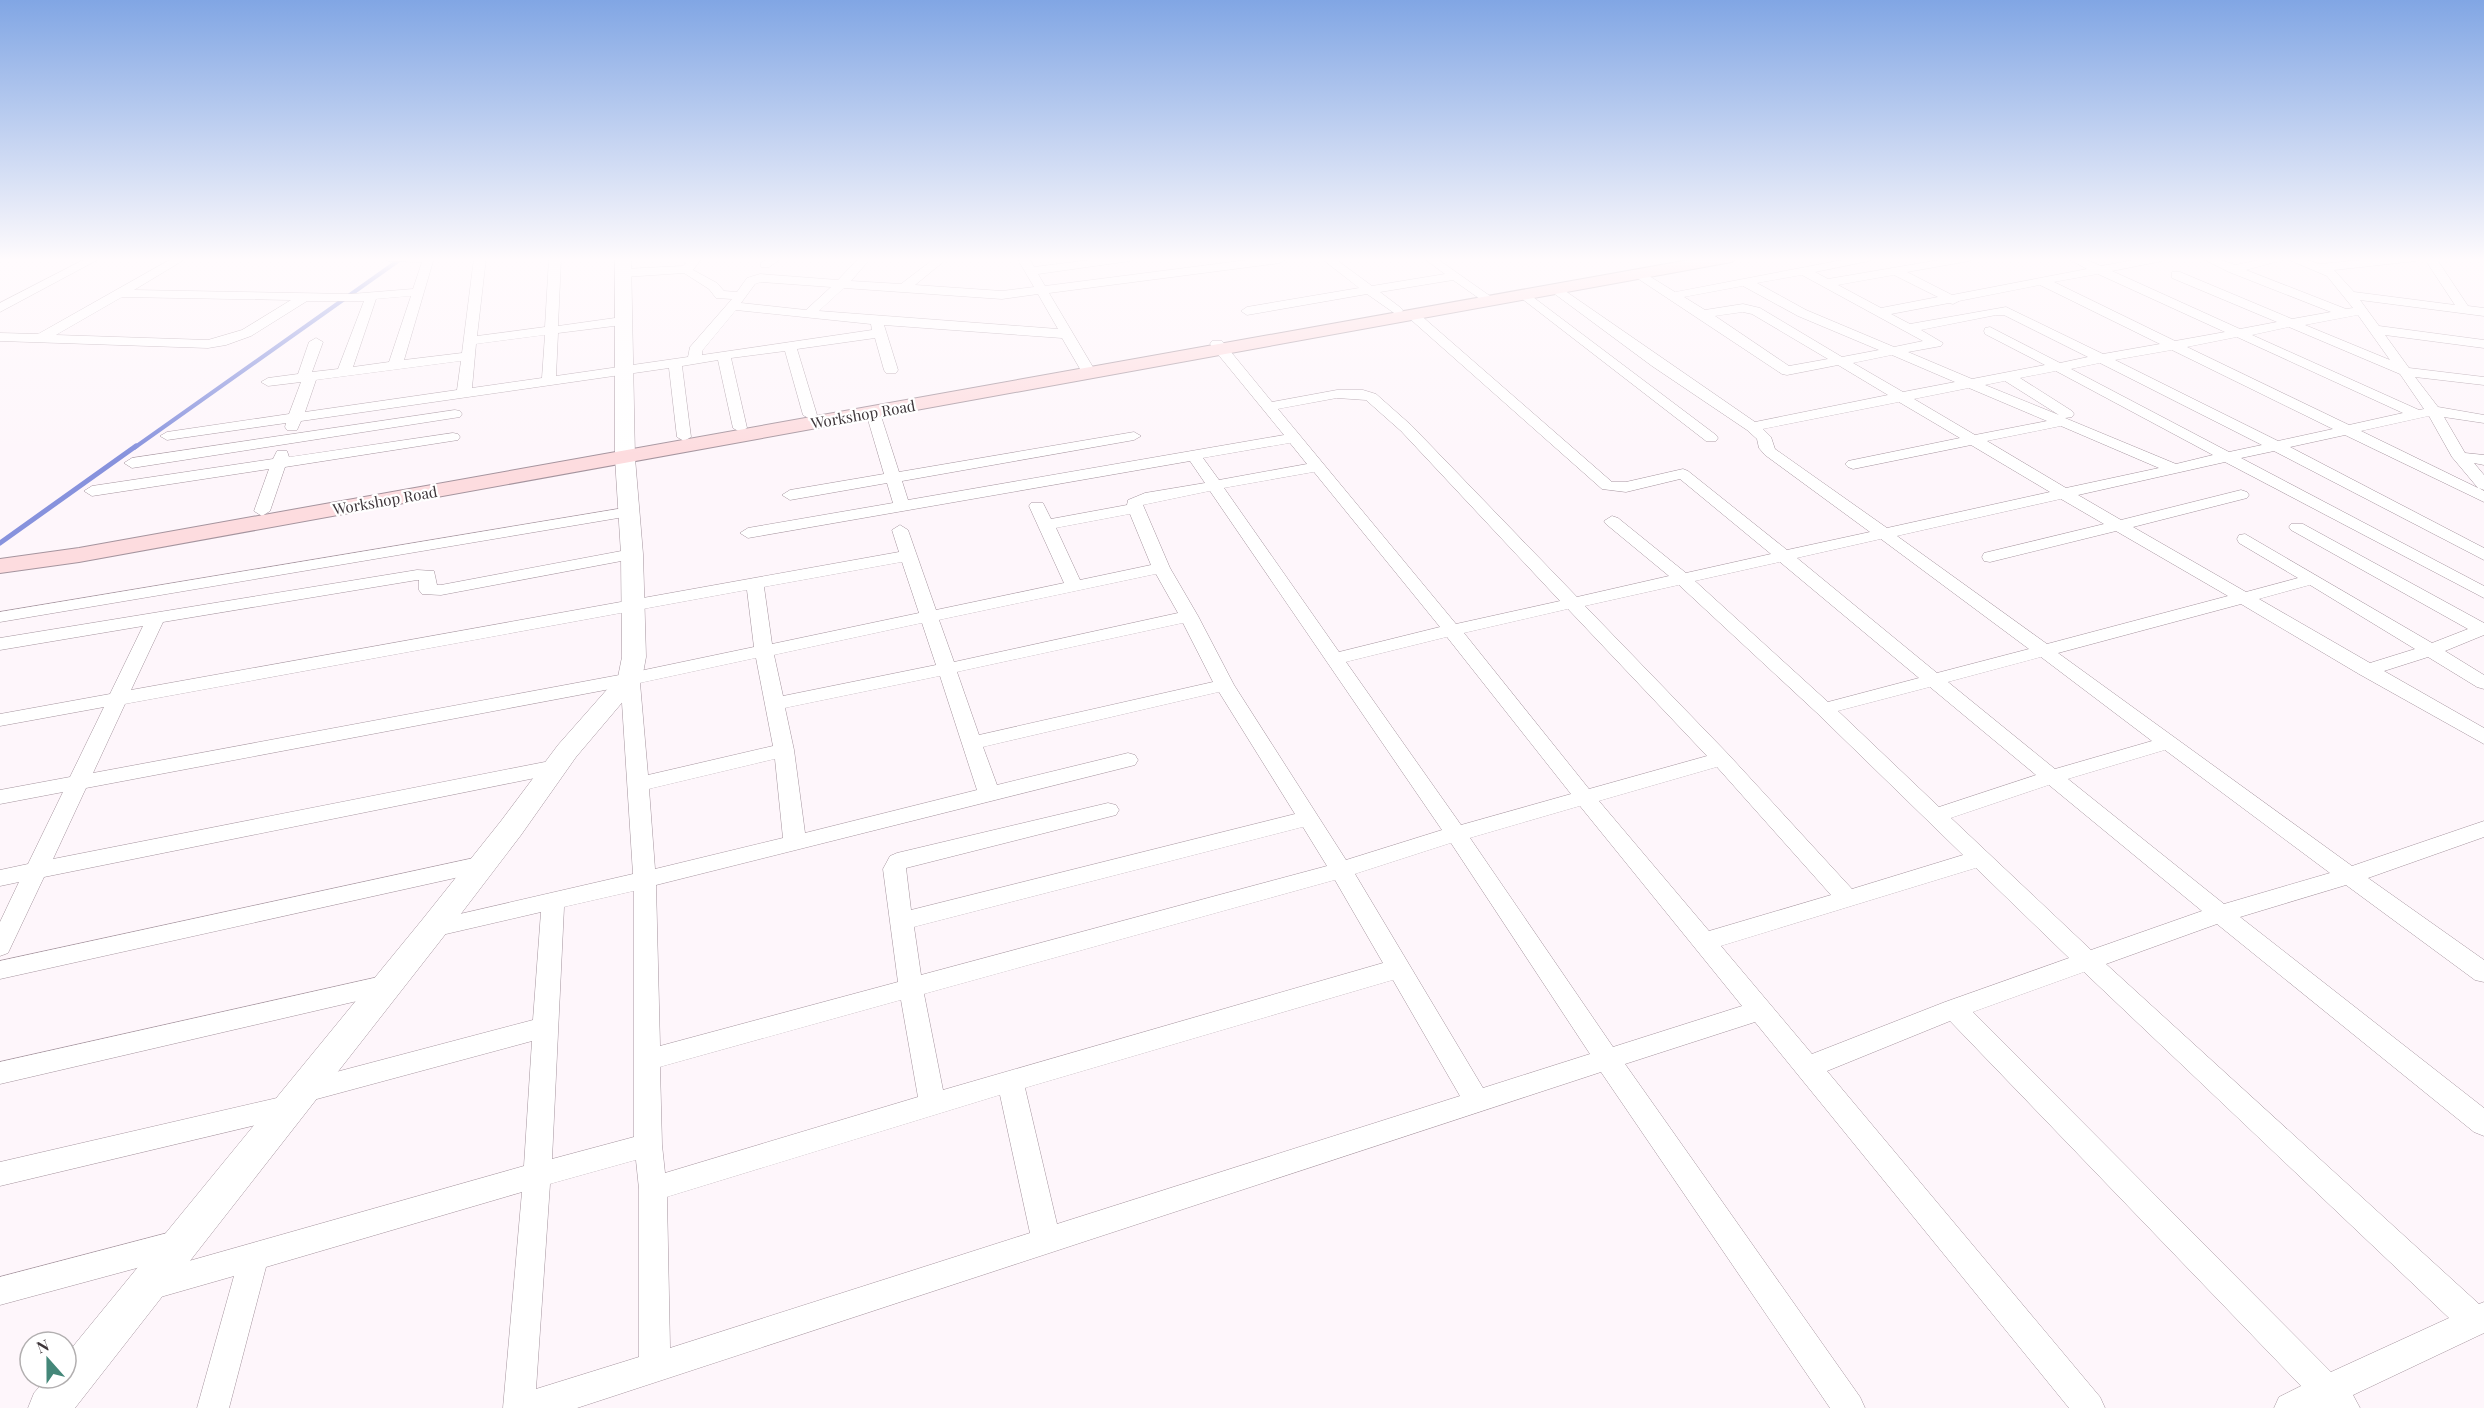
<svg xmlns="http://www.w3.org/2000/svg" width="2484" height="1408" font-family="'Playfair Display',serif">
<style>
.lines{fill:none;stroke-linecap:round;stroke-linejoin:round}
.stream-far1{stroke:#8792dd;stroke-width:4}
.stream{stroke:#8792dd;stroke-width:5}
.minor-casing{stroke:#a5949e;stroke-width:1}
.tertiary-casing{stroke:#a5949e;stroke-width:1}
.secondary-casing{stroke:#a5949e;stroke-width:2}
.minor{fill:#fff;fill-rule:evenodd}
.tertiary{fill:#fff;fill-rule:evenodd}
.secondary{fill:#fddcdf;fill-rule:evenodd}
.labels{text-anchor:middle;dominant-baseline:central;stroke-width:4.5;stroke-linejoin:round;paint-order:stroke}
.far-street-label{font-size:15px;fill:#3e363a;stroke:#fff}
</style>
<rect width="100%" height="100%" fill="#fef6fb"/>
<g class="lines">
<path class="stream-far1" d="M 134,448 L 402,258"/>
<path class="stream" d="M 0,543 L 136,446"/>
<g class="minor-casing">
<path id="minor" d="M 87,258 L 101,258 L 0,312 L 0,303 Z
M 173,258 L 187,258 L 134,290 L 351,294 L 413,289 L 422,262 L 388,261 L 382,258 L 434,258 L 404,360 L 462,353 L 474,258 L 486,258 L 477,336 L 545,327 L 549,258 L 561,258 L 558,326 L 622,317 L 628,321 L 622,325 L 558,333 L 556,376 L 688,357 L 690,347 L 732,299 L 716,298 L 709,289 L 684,273 L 624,277 L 618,273 L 624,269 L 683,266 L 690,258 L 702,258 L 693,270 L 717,283 L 724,291 L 737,292 L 747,278 L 760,274 L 838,280 L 859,258 L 871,258 L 851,281 L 901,284 L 935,258 L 948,258 L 915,285 L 1002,291 L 1034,287 L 1017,258 L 1029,258 L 1034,267 L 1106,258 L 1136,258 L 1130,261 L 1038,274 L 1045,286 L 1263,258 L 1286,259 L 1280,263 L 1049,293 L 1097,374 L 1090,378 L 1083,374 L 1062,338 L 884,325 L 898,370 L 896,373 L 886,373 L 884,370 L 875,338 L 797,349 L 817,415 L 810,419 L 803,415 L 785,351 L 731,358 L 747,428 L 740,432 L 733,428 L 718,360 L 682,366 L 691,437 L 684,441 L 677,437 L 669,368 L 301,421 L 297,430 L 287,430 L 285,427 L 286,423 L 167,440 L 160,436 L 167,432 L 289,414 L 301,382 L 268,386 L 261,382 L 268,378 L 298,374 L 309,342 L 316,338 L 323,342 L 312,372 L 338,369 L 364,301 L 307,301 L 251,336 L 226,345 L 208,348 L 0,341 L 0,333 L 38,334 ZM 761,282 L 831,287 L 806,310 L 741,303 L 755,284 ZM 844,288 L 1002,299 L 1038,294 L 1058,329 L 819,311 ZM 411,296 L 389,362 L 353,367 L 376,299 ZM 122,297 L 291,300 L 242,330 L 208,340 L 56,335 ZM 736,310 L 871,324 L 872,330 L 702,355 L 702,351 ZM 545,335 L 542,378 L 472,388 L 476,344 ZM 461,361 L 457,390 L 305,412 L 316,380 Z
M 768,258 L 782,258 L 769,267 L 761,267 L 761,263 Z
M 1321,258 L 1334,258 L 1372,286 L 1445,274 L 1423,258 L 1436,258 L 1490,296 L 1484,300 L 1480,299 L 1453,280 L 1380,292 L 1401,308 L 1403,311 L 1397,315 L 1367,294 L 1247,315 L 1241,311 L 1247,307 L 1359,288 Z
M 1853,258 L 1875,258 L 1869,261 L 1815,272 L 1828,279 L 1951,258 L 1975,258 L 1969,261 L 1907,272 L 1952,295 L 2087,269 L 2067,258 L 2082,258 L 2101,266 L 2145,258 L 2168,258 L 2162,261 L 2112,271 L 2240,329 L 2277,322 L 2172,278 L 2172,272 L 2180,272 L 2292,319 L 2331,312 L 2229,272 L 2201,258 L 2216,258 L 2235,265 L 2268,258 L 2302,258 L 2319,264 L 2385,258 L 2422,258 L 2416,261 L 2334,270 L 2354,292 L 2455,305 L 2424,258 L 2436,258 L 2468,306 L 2484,308 L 2484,316 L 2360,300 L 2379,326 L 2484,340 L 2484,348 L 2385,335 L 2409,368 L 2484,377 L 2484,385 L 2415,377 L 2438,407 L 2484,415 L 2484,423 L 2444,417 L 2465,453 L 2484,455 L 2484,465 L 2474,463 L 2484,475 L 2484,490 L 2479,488 L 2484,491 L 2484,502 L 2345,435 L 2290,447 L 2484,548 L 2484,560 L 2274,451 L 2241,458 L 2484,586 L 2484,598 L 2225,462 L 2078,495 L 2121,520 L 2241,490 L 2247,492 L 2249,495 L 2247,498 L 2133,527 L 2246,592 L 2298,578 L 2239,543 L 2237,539 L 2239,535 L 2245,534 L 2432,643 L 2468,629 L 2291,530 L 2289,527 L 2291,524 L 2303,524 L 2484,623 L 2484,635 L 2445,651 L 2484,675 L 2484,689 L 2477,687 L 2428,657 L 2384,671 L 2484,728 L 2484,744 L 2359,674 L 2241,604 L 2058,653 L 2352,866 L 2484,821 L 2484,837 L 2368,878 L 2484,960 L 2484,982 L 2475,980 L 2346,885 L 2240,917 L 2484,1108 L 2484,1136 L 2474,1132 L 2217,924 L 2106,964 L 2479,1304 L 2484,1302 L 2484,1333 L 2353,1395 L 2360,1408 L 2274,1408 L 2279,1397 L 2301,1386 L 1950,1021 L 1827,1071 L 2100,1397 L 2105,1408 L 2069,1408 L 1755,1022 L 1625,1064 L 1860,1397 L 1865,1408 L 1830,1408 L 1601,1072 L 577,1408 L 503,1408 L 522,1192 L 266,1267 L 229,1408 L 197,1408 L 234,1276 L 150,1300 L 139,1296 L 135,1286 L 139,1276 L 150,1272 L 524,1166 L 532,1041 L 302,1103 L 303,1106 L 299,1114 L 290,1117 L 0,1186 L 0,1162 L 290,1095 L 289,1092 L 293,1084 L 302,1081 L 533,1020 L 541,912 L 433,937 L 425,934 L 421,928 L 425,922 L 633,874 L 621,687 L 86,788 L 53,859 L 555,760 L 562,762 L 565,767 L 562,772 L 555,774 L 44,877 L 8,953 L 0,956 L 0,922 L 19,882 L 0,886 L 0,870 L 28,864 L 63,792 L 0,804 L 0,790 L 70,777 L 104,707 L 0,726 L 0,714 L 110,694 L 143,626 L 0,650 L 0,638 L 417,570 L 434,571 L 437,585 L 441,585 L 632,549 L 640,554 L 632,559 L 441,595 L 422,594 L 419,590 L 419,580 L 417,580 L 163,622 L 131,690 L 899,552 L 892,530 L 900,525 L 908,530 L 936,610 L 1064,583 L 1029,506 L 1031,503 L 1043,503 L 1051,519 L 1127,505 L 1128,500 L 1145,493 L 1205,483 L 1190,461 L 748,538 L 740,533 L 748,528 L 893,503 L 887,483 L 790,500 L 782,495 L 790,490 L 884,474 L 866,413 L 873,409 L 880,413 L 899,472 L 1134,432 L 1141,436 L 1134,440 L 902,481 L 908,500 L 1284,435 L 1212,347 L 1210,344 L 1212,341 L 1222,341 L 1272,402 L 1337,390 L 1363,390 L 1376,394 L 1411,425 L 1577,597 L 1669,576 L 1606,524 L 1604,521 L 1612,516 L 1618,518 L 1686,573 L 1771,554 L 1680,479 L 1626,492 L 1602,489 L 1409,318 L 1407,315 L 1409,312 L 1417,312 L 1612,482 L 1626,482 L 1683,469 L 1688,471 L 1787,550 L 1870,532 L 1765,455 L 1759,448 L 1757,439 L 1747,430 L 1652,366 L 1548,289 L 1550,286 L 1558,286 L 1755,422 L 1888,395 L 1838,365 L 1787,375 L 1782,374 L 1631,274 L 1637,270 L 1641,271 L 1675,292 ZM 2287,259 L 2327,276 L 2353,308 L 2346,309 L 2246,270 ZM 2098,274 L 2225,332 L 2175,341 L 2054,282 ZM 1802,275 L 1923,341 L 1894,347 L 1806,310 L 1757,283 ZM 1894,275 L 1938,297 L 1881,308 L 1838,285 ZM 2040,285 L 2160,344 L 2103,354 L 2006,307 L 1910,324 L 1891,314 L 1949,303 L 1953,304 L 1959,301 ZM 1743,286 L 1798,316 L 1879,350 L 1842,357 L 1760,308 L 1743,304 L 1705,310 L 1684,297 ZM 1743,312 L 1752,314 L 1828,359 L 1789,366 L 1715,316 ZM 1996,315 L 2004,315 L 2088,357 L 2060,363 L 1990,327 L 1985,328 L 1984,331 L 1985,334 L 2045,365 L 1972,379 L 1908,352 L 1941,346 L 1943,343 L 1921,330 ZM 2358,315 L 2390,360 L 2305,325 ZM 2289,327 L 2400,374 L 2424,409 L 2419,410 L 2252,335 ZM 2237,337 L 2403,413 L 2349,425 L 2187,347 ZM 2172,350 L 2333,429 L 2278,441 L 2115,360 ZM 1892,355 L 1955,382 L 1903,392 L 1853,363 ZM 2100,363 L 2262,445 L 2229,452 L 2071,369 ZM 2056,371 L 2213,455 L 2176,464 L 2065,418 L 2072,417 L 2074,414 L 2072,411 L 2020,378 ZM 2005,381 L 2059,415 L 1985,385 ZM 1969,388 L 2047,421 L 1975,435 L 1914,399 ZM 1337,398 L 1366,400 L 1401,431 L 1560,601 L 1456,624 L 1278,409 ZM 1899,402 L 1960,438 L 1848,461 L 1845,464 L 1848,467 L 1853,469 L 1971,445 L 2050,492 L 1887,528 L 1775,449 L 1771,437 L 1763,429 ZM 2429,416 L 2452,457 L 2478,488 L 2361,431 ZM 2061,426 L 2159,468 L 2066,488 L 1987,441 ZM 1290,443 L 1307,464 L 1219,480 L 1203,458 ZM 1314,472 L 1440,627 L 1339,652 L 1224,488 ZM 1210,491 L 1442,830 L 1346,860 L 1234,685 L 1198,616 L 1170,568 L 1143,505 ZM 2061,499 L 2104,524 L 1984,553 L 1982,557 L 1984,561 L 1990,562 L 2116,531 L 2228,596 L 2047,644 L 1897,536 ZM 1130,514 L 1151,565 L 1080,580 L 1056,528 ZM 1881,539 L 2029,649 L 1937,673 L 1797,558 ZM 902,562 L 919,613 L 772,644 L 764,587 ZM 1780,562 L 1919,678 L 1828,702 L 1695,581 ZM 1156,574 L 1178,613 L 954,662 L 939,620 ZM 1679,585 L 1817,713 L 1963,855 L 1852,889 L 1728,754 L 1585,606 ZM 2310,585 L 2415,649 L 2370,663 L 2259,599 ZM 747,590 L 754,647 L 630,673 L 93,773 L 125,704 ZM 1568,609 L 1707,756 L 1589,789 L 1464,633 ZM 922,623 L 936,665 L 783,696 L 774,655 ZM 1183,623 L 1213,682 L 979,735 L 957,672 ZM 1447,637 L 1571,794 L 1461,825 L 1346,662 ZM 2041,657 L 2152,741 L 2055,769 L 1948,682 ZM 756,658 L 773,746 L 648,775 L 640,683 ZM 940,676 L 977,790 L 805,833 L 794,750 L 785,708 ZM 1930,687 L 2036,775 L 1939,807 L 1838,711 ZM 1219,692 L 1295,814 L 911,910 L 906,868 L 1108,817 L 1116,815 L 1119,810 L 1116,805 L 1108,803 L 897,853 L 890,856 L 883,869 L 898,982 L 660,1046 L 656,885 L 1135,765 L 1138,760 L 1135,755 L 1128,753 L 997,785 L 983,747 ZM 2165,750 L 2330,873 L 2224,904 L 2068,779 ZM 775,759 L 783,838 L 655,869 L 649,789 ZM 1717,767 L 1831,895 L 1709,931 L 1599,801 ZM 2049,785 L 2202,911 L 2091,950 L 1951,818 ZM 1580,806 L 1742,1006 L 1613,1047 L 1470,838 ZM 1303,827 L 1327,866 L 921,975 L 914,927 ZM 1451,843 L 1590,1054 L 1483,1088 L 1355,874 ZM 1976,868 L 2069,958 L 1945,1002 L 1812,1054 L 1721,946 ZM 1335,880 L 1383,963 L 943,1090 L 924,994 ZM 634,891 L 634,1137 L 552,1159 L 564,907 ZM 2084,972 L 2449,1318 L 2331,1372 L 1973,1012 ZM 1393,980 L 1460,1096 L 1057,1224 L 1025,1088 ZM 901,1000 L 918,1097 L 665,1173 L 662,1145 L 660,1067 ZM 1000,1095 L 1030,1233 L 670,1348 L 667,1197 ZM 636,1160 L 639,1189 L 639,1357 L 536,1389 L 550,1184 Z
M 1525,291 L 1716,435 L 1718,438 L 1716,441 L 1706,441 L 1521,298 L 1519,295 Z
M 455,410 L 460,411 L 462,414 L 460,417 L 132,468 L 124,463 L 132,458 Z
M 453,433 L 458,434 L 460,437 L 458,440 L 285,467 L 270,511 L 262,516 L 254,511 L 269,469 L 92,496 L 84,491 L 92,486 L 273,459 L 277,451 L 287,451 L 289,457 Z
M 630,507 L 638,512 L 636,515 L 0,622 L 0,612 Z
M 483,856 L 491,858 L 494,864 L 491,870 L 0,979 L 0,961 Z
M 387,975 L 396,978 L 399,985 L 396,992 L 0,1084 L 0,1062 Z
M 175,1231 L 185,1235 L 190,1245 L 185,1255 L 0,1305 L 0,1277 Z"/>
</g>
<g class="tertiary-casing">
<path id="tertiary" d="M 615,258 L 631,258 L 635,458 L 643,554 L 646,657 L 642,679 L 576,757 L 521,835 L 444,936 L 75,1408 L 28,1408 L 34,1393 L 47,1378 L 66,1378 L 66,1355 L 422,920 L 501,821 L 558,745 L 618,677 L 622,657 L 621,554 L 615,458 Z"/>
</g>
<g class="secondary-casing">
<path id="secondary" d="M 1700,258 L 1735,258 L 1732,262 L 1726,263 L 79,562 L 0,573 L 0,559 L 79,548 Z"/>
</g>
<use href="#minor" class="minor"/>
<use href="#tertiary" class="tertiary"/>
<use href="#secondary" class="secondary"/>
</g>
<linearGradient id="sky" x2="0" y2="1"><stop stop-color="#81a6e4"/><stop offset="0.57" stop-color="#fffbfd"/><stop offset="1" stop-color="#fffbfd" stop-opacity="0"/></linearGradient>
<rect width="2484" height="455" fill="url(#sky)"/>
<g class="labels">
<g class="far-street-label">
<text transform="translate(863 414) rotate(-10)">Workshop Road</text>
<text transform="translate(385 500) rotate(-10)">Workshop Road</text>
</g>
</g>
<g transform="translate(48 1360) rotate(339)"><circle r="28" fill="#ffffff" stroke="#b2afb0" stroke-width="1.5"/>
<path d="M0-4.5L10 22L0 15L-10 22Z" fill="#448779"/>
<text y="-9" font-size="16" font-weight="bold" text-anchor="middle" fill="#3e363a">N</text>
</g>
</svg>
